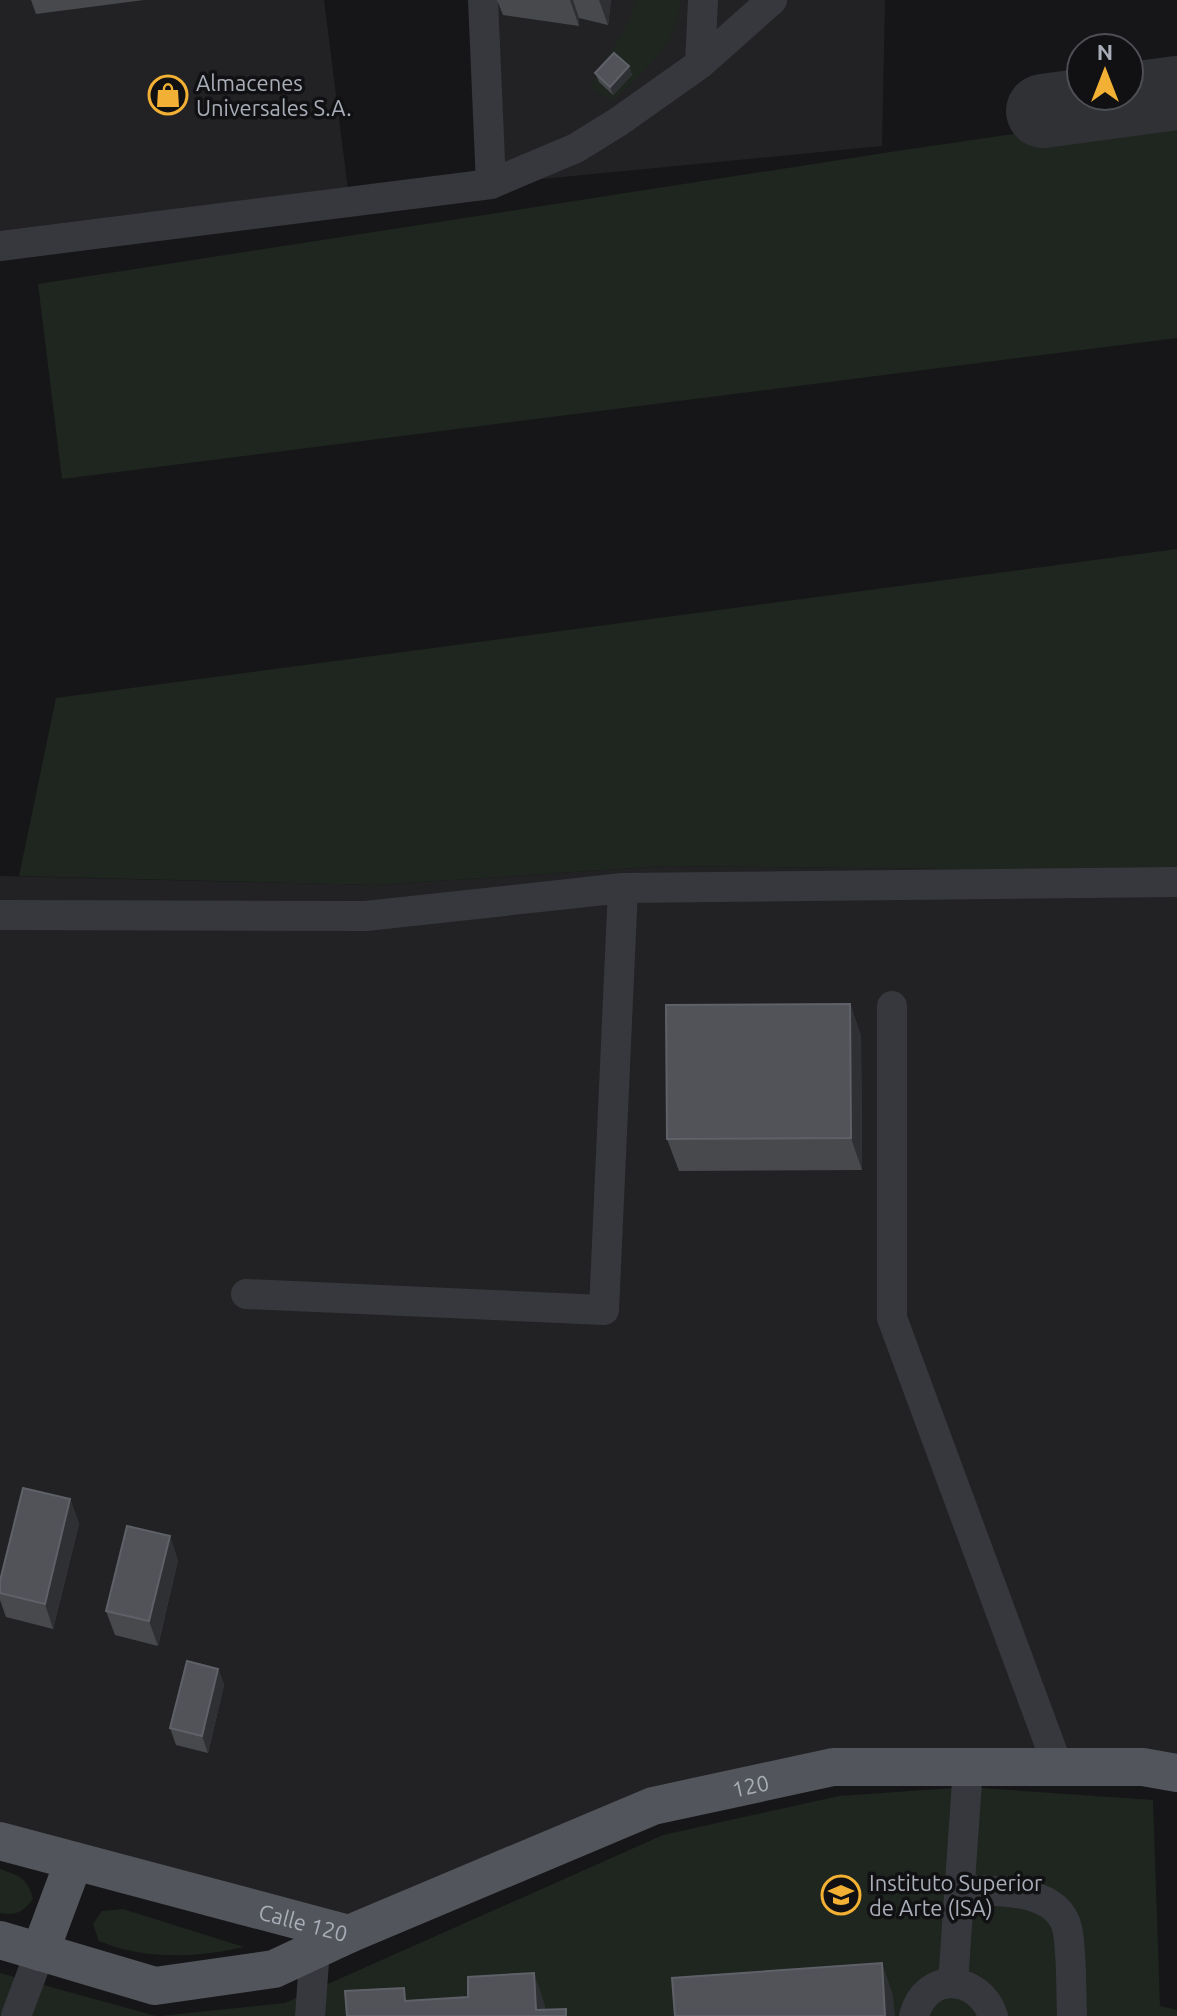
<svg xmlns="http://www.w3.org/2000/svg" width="1177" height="2016" font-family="Ubuntu,sans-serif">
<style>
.built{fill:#222225}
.green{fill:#1e261f}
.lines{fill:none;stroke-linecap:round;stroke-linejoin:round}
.taxiway{stroke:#303135;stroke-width:74}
.minor{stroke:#37383d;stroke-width:30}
.major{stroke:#53555c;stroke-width:38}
.wall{fill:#47494d}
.shaded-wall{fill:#2f3033}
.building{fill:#525359;stroke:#5f6168;stroke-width:2}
.labels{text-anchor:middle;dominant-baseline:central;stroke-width:7;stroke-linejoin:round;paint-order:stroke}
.poi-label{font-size:22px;fill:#a8adb8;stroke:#111113;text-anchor:start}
.street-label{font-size:22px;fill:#a8adb8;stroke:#111113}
</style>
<rect width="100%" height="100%" fill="#161618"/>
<path class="built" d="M 0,0 L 324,0 L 348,190 L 0,234 Z
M 483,0 L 885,0 L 882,146 L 491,184 Z
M 665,866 L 1141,871 L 1177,886 L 1177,1773 L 833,1767 L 653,1806 L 349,1934 L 0,1841 L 0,876 L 376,885 Z"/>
<path class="green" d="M 636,0 L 680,0 C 677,47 644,72 612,101 L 590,88 L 630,19 Z
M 1177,110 L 1177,338 L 62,479 L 38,284 L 897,151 Z
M 1177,549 L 1177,886 L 1141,871 L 665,866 L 376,885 L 19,876 L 56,698 Z
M 967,1787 L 1153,1800 L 1160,2006 L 1177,2010 L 1177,2016 L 160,2016 L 285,2003 L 663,1835 L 839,1796 Z
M 0,1869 C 19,1876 28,1877 33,1899 C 23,1912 16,1916 0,1913 Z
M 123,1909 L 244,1947 C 197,1958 144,1960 99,1941 L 93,1924 L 102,1911 Z
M 0,1973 L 156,2016 L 0,2016 Z"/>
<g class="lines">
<path class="taxiway" d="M 1043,111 L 1177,93"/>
<path class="minor" d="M 483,0 L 491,184
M 700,64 L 703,0
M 0,246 L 491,184 L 576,148 L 618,122 L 700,64 L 772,0
M 0,915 L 366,916 L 623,888 L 1177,882
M 892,1006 L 892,1318 L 1058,1767
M 246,1294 L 604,1310 L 623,888
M 962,1890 C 994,1891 1057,1887 1067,1928 C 1072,1948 1071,1992 1072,2016
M 953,1983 L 968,1767
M 16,2016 L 40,1952
M 310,2016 L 315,1949
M 914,2016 C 926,1970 979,1975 993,2016"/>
<g class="major">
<path id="s1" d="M 0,1841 L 349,1934"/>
<path id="s2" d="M 0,1940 L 155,1986 L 274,1969 L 349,1934 L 653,1806 L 833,1767 L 1143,1767 L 1177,1773"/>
<path d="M 40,1952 L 74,1861"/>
</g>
</g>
<path class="wall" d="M 31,0 L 144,0 L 36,14 Z
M 497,0 L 611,0 L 608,25 L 579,18 L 579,26 L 503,15 Z
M 629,66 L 632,75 L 613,95 L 599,82 L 595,73 Z
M 850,1004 L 861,1036 L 862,1170 L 679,1171 L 667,1139 Z
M 70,1499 L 79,1524 L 53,1629 L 6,1617 L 0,1600 L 0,1581 Z
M 178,1560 L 158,1646 L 115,1635 L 106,1611 Z
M 218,1669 L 224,1685 L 208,1753 L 176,1745 L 170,1728 Z"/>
<path class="shaded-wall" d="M 570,0 L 573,0 L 579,18 L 579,26 Z
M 599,0 L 611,0 L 608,25 Z
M 629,66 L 632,75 L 613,95 L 610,87 Z
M 850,1004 L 861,1036 L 862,1170 L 851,1138 Z
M 70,1499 L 79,1524 L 53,1629 L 45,1604 Z
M 170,1536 L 178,1560 L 158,1646 L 149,1621 Z
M 218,1669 L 224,1685 L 208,1753 L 202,1736 Z
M 882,1963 L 893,1995 L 895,2016 L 885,2016 Z
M 534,1973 L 545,2005 L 546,2016 L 536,2010 Z"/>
<path class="building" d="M 614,53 L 629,66 L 610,87 L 595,73 Z
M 850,1004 L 851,1138 L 667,1139 L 666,1005 Z
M 23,1488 L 70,1499 L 45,1604 L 0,1593 L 0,1581 Z
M 127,1526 L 170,1536 L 149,1621 L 106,1611 Z
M 187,1661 L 218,1669 L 202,1736 L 170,1728 Z
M 882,1963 L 885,2016 L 675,2016 L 672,1978 Z
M 534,1973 L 536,2010 L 566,2009 L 566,2016 L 347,2016 L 345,1991 L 404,1988 L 405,2001 L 468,1997 L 468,1977 Z"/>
<defs>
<g id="shop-ring" transform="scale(2)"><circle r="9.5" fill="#111113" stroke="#f2b134" stroke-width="1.5"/><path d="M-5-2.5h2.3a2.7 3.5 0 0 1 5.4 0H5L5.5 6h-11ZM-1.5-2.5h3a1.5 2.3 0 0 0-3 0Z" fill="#f2b134"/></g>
<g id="university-ring" transform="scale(2)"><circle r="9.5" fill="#111113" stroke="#f2b134" stroke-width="1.5"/><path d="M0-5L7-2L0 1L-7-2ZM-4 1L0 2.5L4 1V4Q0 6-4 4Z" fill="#f2b134"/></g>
</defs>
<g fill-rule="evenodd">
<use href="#shop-ring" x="168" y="95"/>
<use href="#university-ring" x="841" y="1895"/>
</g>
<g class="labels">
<g class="poi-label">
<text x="196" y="82">Almacenes<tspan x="196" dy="25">Universales S.A.</tspan></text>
<text x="869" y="1882">Instituto Superior<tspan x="869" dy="25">de Arte (ISA)</tspan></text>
</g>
<g class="street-label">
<text stroke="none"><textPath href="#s2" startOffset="794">120</textPath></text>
<text stroke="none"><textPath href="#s1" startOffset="314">Calle 120</textPath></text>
</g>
</g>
<g transform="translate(1105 72)"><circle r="38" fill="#111113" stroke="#4d4f55" stroke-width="2"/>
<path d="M0-6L14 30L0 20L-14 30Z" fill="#f2b134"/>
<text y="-12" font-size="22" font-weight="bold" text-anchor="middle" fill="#a8adb8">N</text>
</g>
</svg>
